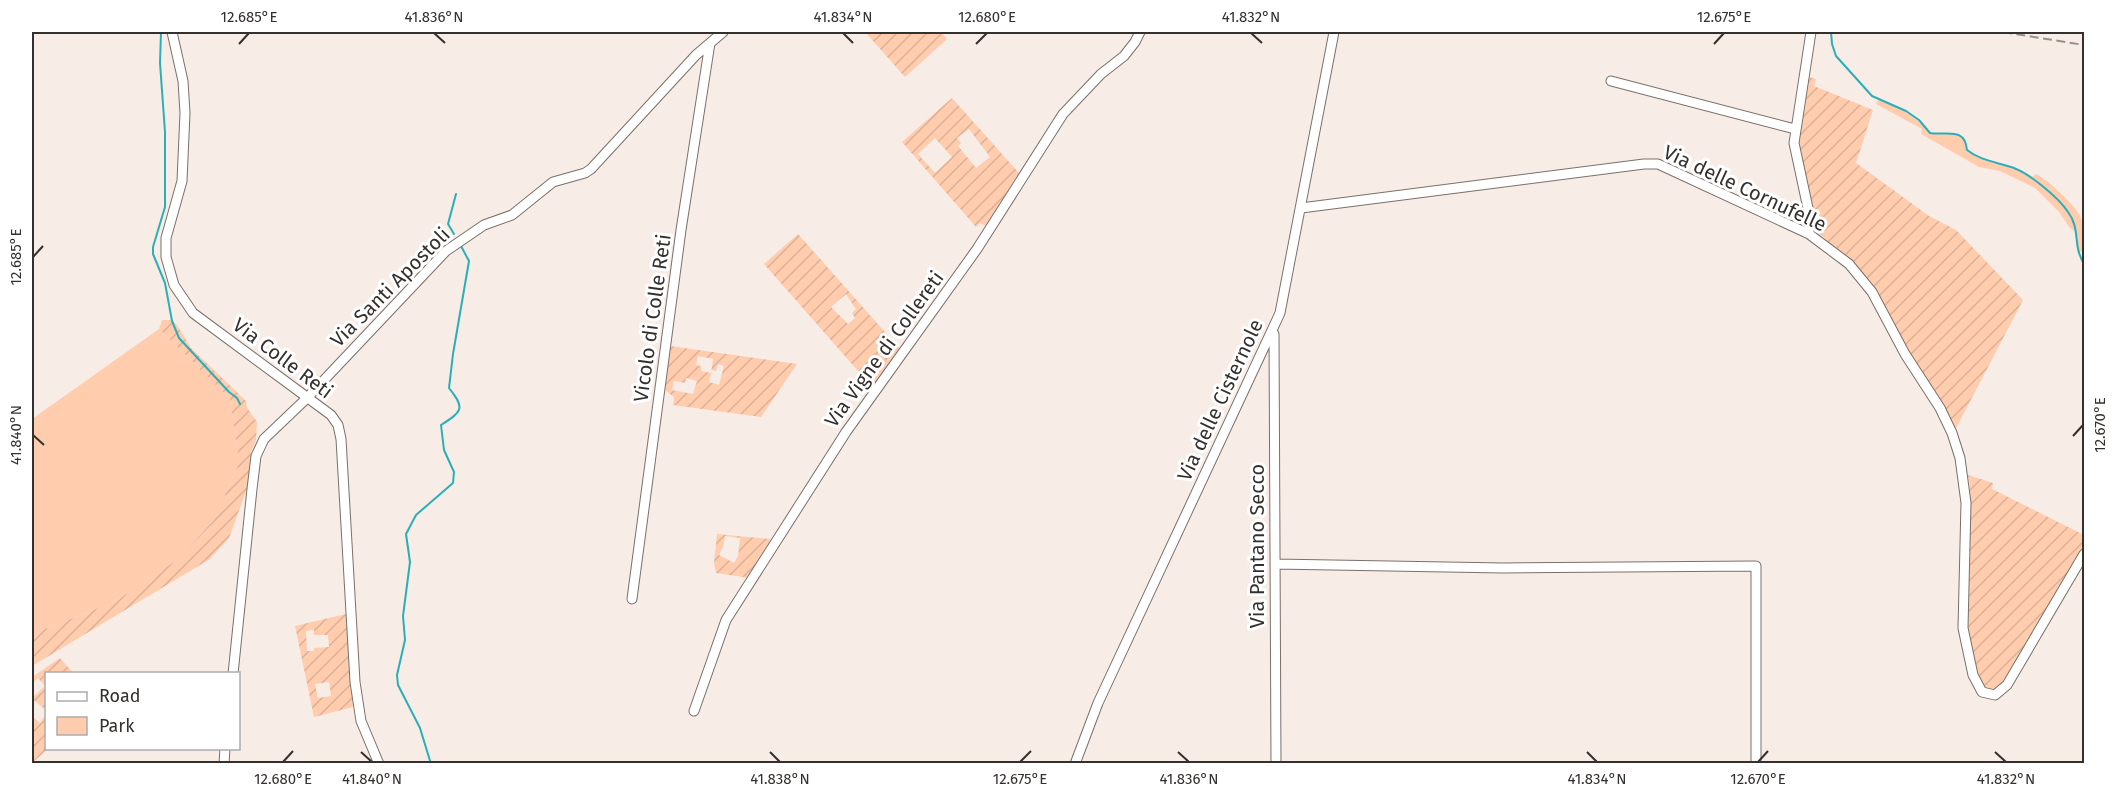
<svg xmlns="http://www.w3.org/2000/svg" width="2116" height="795" font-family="'Fira Sans',sans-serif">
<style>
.green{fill:#ffccae}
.garden{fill:url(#garden-furrows);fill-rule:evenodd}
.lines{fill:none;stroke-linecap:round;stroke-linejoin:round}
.stream{stroke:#2aafba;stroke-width:2}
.street-casing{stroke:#7a706a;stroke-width:11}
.street{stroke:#fff;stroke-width:9}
.rail{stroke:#98908c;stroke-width:2;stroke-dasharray:9 4.5;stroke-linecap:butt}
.ticks{fill:none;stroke:#34302d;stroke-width:2}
.labels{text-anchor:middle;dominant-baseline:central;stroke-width:6;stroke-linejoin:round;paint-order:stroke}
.street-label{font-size:20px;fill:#34302d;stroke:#fff}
.neatline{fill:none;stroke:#34302d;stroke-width:2}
.ticks-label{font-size:15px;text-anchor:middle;fill:#34302d}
</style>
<defs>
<pattern id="garden-furrows" width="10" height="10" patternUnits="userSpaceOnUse" patternTransform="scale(1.5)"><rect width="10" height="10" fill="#ffccae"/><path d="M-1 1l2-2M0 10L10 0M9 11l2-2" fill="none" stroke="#dbb096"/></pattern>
</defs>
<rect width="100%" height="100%" fill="#f8ece6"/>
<path class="green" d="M 1878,100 C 1899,106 1916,117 1930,133 C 1945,136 1965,126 1967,150 C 1986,165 2013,163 2031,178 L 2036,174 C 2048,180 2075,205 2080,216 C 2085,226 2085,239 2084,249 L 2078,254 L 2076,243 L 2076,232 L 2070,228 L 2059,212 L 2035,188 L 2000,171 L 1979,167 L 1921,134 L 1922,129 L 1876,104 Z
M 159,329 L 230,399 L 239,463 L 214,520 L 178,559 L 116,601 L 40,631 L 32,640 L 32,419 Z"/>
<path class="garden" d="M 865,32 L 941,32 L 947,39 L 905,77 Z
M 1806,76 L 1816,79 L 1814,86 L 1873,110 L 1856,163 L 1929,216 L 1956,230 L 2023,300 L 1954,432 L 1950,418 L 1938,396 L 1908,354 L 1872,283 L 1815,229 L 1810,216 L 1795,144 Z
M 952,98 L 1019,173 L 986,226 L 980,223 L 976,227 L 902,142 ZM 969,129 L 990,157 L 976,168 L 958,146 L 961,143 L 957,138 ZM 935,138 L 952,157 L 935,173 L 918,154 Z
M 798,234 L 900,349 L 873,388 L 764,264 ZM 846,294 L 856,309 L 852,313 L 855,318 L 848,324 L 831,307 Z
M 162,320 L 171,320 L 177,325 L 191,348 L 246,401 L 247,408 L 257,422 L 256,440 L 251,452 L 248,486 L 229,538 L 210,559 L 32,666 L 32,640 L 40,631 L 116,601 L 178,559 L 214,520 L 239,463 L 230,399 L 159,329 Z
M 670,346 L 797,364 L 761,417 L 673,405 L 674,397 L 665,390 ZM 698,356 L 713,359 L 711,373 L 701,371 L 701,366 L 696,365 ZM 718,364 L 724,366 L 719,385 L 709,382 L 712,370 L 716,371 ZM 686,378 L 697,381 L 693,394 L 672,390 L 674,381 L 685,383 Z
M 1968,475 L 1993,483 L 1992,489 L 2084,535 L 2084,544 L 2081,551 L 2000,687 L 1994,692 L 1990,691 L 1979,680 L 1968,646 L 1966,597 L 1970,487 Z
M 717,534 L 770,539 L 769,546 L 750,578 L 716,573 L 714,563 ZM 725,536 L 740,538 L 738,556 L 734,563 L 719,555 L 723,547 Z
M 346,614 L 353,707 L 314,717 L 295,626 ZM 314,630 L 314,635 L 328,635 L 329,647 L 314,648 L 314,651 L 307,651 L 306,631 ZM 329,682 L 331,696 L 318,698 L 315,684 Z
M 60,658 L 73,673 L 46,674 L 46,710 L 32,699 L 32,694 L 34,696 L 45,686 L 38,678 L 32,683 L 32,677 Z
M 46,714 L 48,749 L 32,763 L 32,716 L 40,723 Z"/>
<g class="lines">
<path class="stream" d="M 161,32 L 160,63 L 165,132 L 165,207 L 153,247 L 153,254 L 165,283 L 172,321 L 179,338 L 229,392 L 237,398 L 240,404
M 1831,32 L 1832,44 L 1836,56 L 1872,96 L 1906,111 L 1919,120 L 1930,133 C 1945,136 1965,126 1967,150 C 1981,161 1997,162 2014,168 C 2030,174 2059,198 2068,212 C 2081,229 2072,244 2084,264
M 454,234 L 448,224 L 456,194
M 431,764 L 420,728 L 398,685 L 397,675 L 405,640 L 403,616 L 410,562 L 406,534 L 416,515 L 453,483 L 454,472 L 444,450 L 441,425 C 463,411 465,408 449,388 L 453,354 L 469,261 L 461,246"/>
<g class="street-casing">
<path id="street" d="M 172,32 L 183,81 L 185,113 L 182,181 L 166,238 L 166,257 L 174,285 L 193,313 L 331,415 L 338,425 L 341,439 L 355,682 L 361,721 L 379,764
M 1611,81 L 1795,129
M 1301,208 L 1644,164 L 1658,164 L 1809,234 L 1849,264 L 1872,292 L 1905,354 L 1940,408 L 1952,433 L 1960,458 L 1966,503 L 1963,628 L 1973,675 L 1982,692 L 1995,695 L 2007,685 L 2084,554
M 1809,234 L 1809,213 L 1794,143 L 1811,32
M 1274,334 L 1276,764
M 1275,564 L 1503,568 L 1756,566 L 1756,764
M 632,599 L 681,230 L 710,43
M 233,674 L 252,489 L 256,456 L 264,439 L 307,398 L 446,251 L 484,225 L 512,215 L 553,182 L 585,173 L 591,169 L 696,55 L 723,32
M 694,711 L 726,620 L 846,432 L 977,249 L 1063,114 L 1101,74 L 1124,56 L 1135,42 L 1140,32
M 224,764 L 225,748
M 1075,764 L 1098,703 L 1280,313 L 1334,32"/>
</g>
<use href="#street" class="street"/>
<path class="rail" d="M 2003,32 L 2084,45"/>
</g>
<path class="ticks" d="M 434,33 L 445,43M 843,33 L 853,43M 1251,33 L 1262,43M 239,44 L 249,33M 976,44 L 987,33M 1714,44 L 1724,33M 33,257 L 43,246M 33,435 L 44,445M 2073,436 L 2083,425M 361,752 L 372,762M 770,752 L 780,762M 1178,752 L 1189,762M 1587,752 L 1597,762M 1995,752 L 2006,762M 283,762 L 293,751M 1020,762 L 1031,751M 1758,762 L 1768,751"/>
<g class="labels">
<g class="street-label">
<text transform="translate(1745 188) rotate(25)">Via delle Cornufelle</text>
<text transform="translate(390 287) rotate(-45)">Via Santi Apostoli</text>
<text transform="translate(652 318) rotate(-82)">Vicolo di Colle Reti</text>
<text transform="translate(884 349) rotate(-54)">Via Vigne di Collereti</text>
<text transform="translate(283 358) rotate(37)">Via Colle Reti</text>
<text transform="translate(1220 400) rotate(-65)">Via delle Cisternole</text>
<text transform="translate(1257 546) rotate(-90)">Via Pantano Secco</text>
</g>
</g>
<rect width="2116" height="795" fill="none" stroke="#ffffff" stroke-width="66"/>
<rect x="45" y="672" width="195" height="78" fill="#ffffff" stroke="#aeacab" stroke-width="1.5"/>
<rect x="57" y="692" width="30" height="9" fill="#ffffff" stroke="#aeacab" stroke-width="1.5"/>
<text x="99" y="702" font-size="18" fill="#34302d">Road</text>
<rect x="57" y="717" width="30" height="18" fill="#ffccae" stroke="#aeacab" stroke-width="1.5"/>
<text x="99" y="732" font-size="18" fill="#34302d">Park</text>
<rect x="33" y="33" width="2050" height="729" class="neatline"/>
<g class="ticks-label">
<text x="249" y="22">12.685°E</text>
<text x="434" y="22">41.836°N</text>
<text x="843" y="22">41.834°N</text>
<text x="987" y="22">12.680°E</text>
<text x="1251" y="22">41.832°N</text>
<text x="1724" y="22">12.675°E</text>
<text transform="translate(16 257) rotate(-90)" y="5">12.685°E</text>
<text transform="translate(2100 425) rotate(-90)" y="5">12.670°E</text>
<text transform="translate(16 435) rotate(-90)" y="5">41.840°N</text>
<text x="283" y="784">12.680°E</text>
<text x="372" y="784">41.840°N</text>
<text x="780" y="784">41.838°N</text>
<text x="1020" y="784">12.675°E</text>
<text x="1189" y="784">41.836°N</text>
<text x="1597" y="784">41.834°N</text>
<text x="1758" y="784">12.670°E</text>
<text x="2006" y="784">41.832°N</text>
</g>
</svg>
